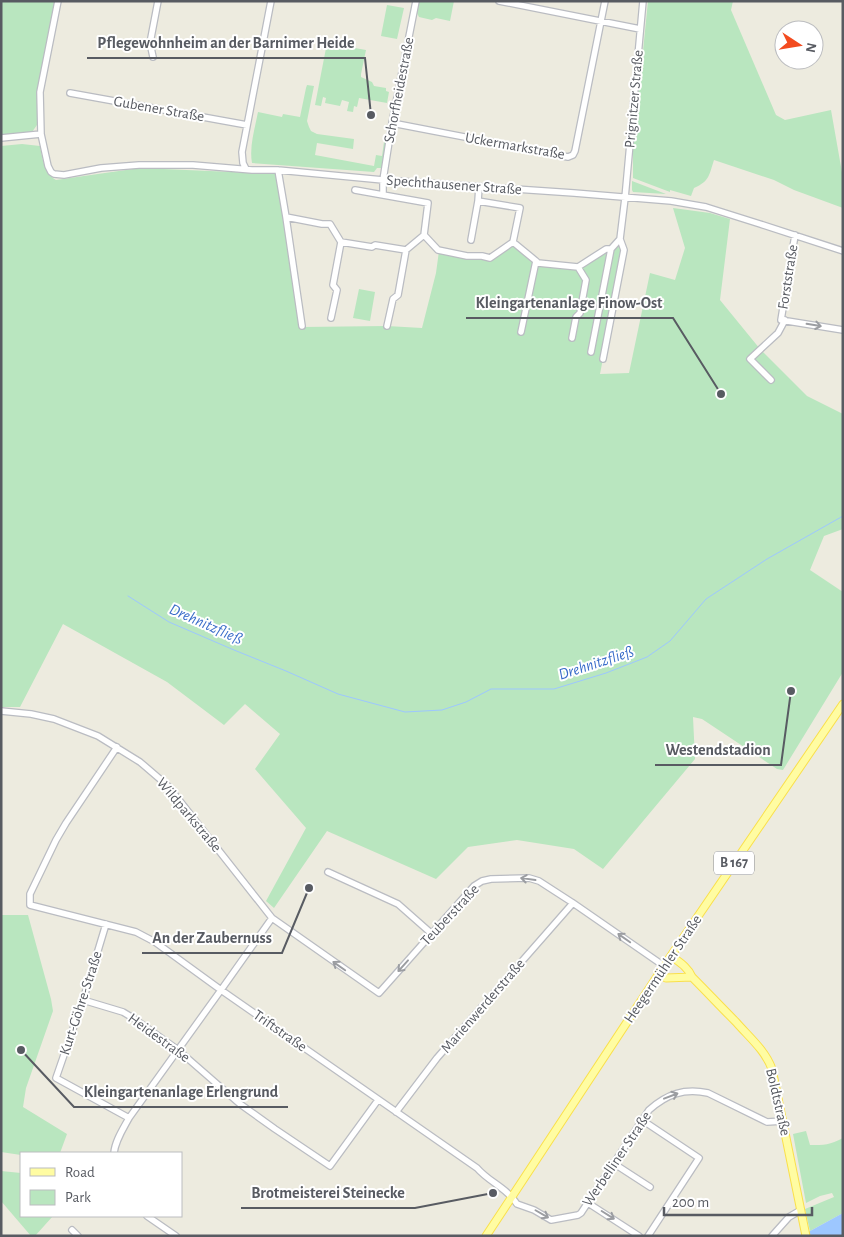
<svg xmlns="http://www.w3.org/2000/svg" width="844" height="1237" font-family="'Alegreya Sans',sans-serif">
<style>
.green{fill:#b9e6bf}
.water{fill:#9dc7ff}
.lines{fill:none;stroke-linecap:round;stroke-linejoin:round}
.stream{stroke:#9dc7ff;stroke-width:1}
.minor-casing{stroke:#babcc2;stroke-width:8}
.major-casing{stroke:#fae04b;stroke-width:9}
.minor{stroke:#fff;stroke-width:5.5}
.major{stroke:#fffca2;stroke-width:7}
.oneway{stroke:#9b9da1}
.labels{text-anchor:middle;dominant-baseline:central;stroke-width:4;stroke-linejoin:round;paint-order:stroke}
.shield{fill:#fff;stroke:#8a8c91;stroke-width:1}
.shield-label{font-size:14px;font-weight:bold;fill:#585b62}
.street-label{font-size:15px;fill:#585b62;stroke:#fff}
.water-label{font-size:16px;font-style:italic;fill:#396cc9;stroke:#fff}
.leader{fill:none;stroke:#585b62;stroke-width:2}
.callout-dot{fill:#585b62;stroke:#fff;stroke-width:2}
.callout-label{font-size:16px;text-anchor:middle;font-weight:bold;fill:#585b62;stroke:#fff;stroke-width:4;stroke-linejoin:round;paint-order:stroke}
</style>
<rect width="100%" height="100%" fill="#edebdf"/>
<path class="green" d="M 1,1 L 58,1 L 40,92 L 37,125 L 32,132 L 1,137 Z
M 419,1 L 454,1 L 450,21 L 436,18 L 432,20 L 419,17 L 417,13 Z
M 648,1 L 733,1 L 731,10 L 776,115 L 785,120 L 831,110 L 843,178 L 843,208 L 794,190 L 774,180 L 714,160 C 709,175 710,181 694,188 L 691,196 L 670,190 L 670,192 L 633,178 L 633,151 Z
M 387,5 L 404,8 L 397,39 L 381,36 Z
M 327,43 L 366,50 L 361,74 L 361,77 L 372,82 L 374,86 L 386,88 L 386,91 L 389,92 L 387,103 L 359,98 L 357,107 L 354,106 L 353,112 L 347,111 L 349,102 L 342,100 L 340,106 L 325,103 L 326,98 L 323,97 L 321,106 L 315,105 Z
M 307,85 L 314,86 L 307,121 L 309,127 L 311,131 L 317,134 L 354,139 L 353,149 L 317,143 L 315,155 L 374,166 L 376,155 L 382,156 L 385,135 L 389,136 L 383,168 L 377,168 L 374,172 L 252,163 C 249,147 255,128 258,112 L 282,117 L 283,114 L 300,117 L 306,88 Z
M 22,144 L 40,146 C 42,158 45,174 56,180 L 140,168 L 276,174 L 302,327 L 387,326 L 422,328 L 436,273 L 439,251 L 491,260 L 513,246 L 538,263 L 577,267 L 620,239 L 624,250 L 600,374 L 629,373 L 650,273 L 675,280 L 685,248 L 673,208 L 710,213 L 730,219 L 720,300 L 760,349 L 807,396 L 843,414 L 843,529 L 824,536 L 810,570 L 843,592 L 843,672 L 783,770 L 777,769 L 702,719 L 693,717 L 695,759 L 603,869 L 574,849 L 517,840 L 468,847 L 436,879 L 327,831 L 274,908 L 266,901 L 306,828 L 255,769 L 280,734 L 245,704 L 224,725 L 167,682 L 63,624 L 20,707 L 1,707 L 1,146 Z
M 632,181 L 666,194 L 633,192 L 632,190 Z
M 359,289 L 375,292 L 370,321 L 353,318 Z
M 1,915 L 28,915 L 51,999 L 53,1011 L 26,1088 L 23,1107 L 67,1134 L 60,1153 L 21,1153 L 21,1155 L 1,1152 Z
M 806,1131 L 810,1145 C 824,1145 830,1145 843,1138 L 843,1213 L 810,1231 L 805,1209 L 834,1197 L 832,1193 L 820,1196 L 806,1203 L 793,1134 Z
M 1,1171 L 21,1173 L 21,1216 L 53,1216 L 35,1236 L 31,1236 L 1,1201 Z"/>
<path class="water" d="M 843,1213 L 843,1236 L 801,1236 Z"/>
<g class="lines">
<path class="stream" d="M 128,596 L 169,622 L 234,650 L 286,671 L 338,694 L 405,712 L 442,710 L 466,702 L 491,689 L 554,689 L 606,673 L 647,657 L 670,641 L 706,599 L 767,559 L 843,516"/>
<g class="minor-casing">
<path id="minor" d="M 58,1 L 40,92 L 41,134 L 48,166 L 51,172 L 54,174 L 64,175 L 101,168 L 139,165 L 193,165 L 252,170 L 278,170 L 383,180 L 574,193 L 671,201 L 706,207 L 760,224 L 843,251
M 499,1 L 640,29
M 153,57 L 150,43 L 158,1
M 70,93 L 247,125
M 392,123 L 568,157 L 573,155 L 575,151 L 605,1
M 1,138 L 41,134
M 246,169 L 243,163 L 242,152 L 271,1
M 278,170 L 286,217 L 302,326
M 355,190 L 383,195
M 478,201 L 520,208 L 513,242 L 536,261 L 521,332
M 286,217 L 322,224 L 330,224 L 341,242 L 333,285 L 337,290 L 331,318
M 424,235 L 438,250 L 467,256 L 482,256 L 490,258 L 513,242
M 795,235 L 781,320 L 843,330
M 471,240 L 478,201 L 479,187
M 341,242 L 372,247 L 375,245 L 406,250
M 536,261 L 538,263 L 578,267 L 606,249 L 611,249
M 387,326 L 393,299 L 398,295 L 406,250 L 424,235 L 428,203 L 383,195 L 383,180 L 392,123 L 416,1
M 572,338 L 576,317 L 580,313 L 586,280 L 578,267
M 591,352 L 611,249 L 620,239
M 603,359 L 624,250 L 620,239 L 625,198 L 643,1
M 771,380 L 750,359 L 778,333 L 785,320
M 1,711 L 31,714 L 54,719 L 98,736 L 140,762 L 168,786 L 272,918 L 379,993 L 474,886 L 482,881 L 491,879 L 529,878 L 539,881 L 573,903 L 664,966
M 117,747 L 66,823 L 56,840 L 30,894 L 30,905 L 136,932 L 155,942 L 221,990 L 477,1168 C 489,1182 507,1188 517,1204 L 534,1210 L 551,1220 L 578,1215 L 581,1213 L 649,1110 C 667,1094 684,1088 708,1093 L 767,1122 L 783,1121
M 328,872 L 398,904 L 432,934
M 106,924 L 84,997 L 56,1078 L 129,1118
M 83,1000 L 123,1012 L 133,1018 L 178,1050 L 240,1104 L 275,1129 L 330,1166 L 378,1100
M 396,1112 L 437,1058 L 573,903
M 642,1120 L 699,1158 L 648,1236
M 114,1153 C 115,1141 123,1129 129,1118 L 221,990 L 272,918
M 613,1163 L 650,1187
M 588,1203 L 639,1236
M 147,1216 L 176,1236
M 72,1230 L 78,1236
M 772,1236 L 789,1217 L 801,1210"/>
</g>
<g class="major-casing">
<path id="major" d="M 671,956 C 679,962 688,967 692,977 C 707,992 721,1007 736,1022 C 749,1037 765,1050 772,1069 L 806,1236
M 658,974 L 666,978 L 692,977
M 486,1236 L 664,966 L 843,704"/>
</g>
<use href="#minor" class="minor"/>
<use href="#major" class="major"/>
</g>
<defs><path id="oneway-shaft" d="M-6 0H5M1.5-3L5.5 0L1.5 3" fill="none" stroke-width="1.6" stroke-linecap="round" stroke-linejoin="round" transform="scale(1.25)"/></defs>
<g class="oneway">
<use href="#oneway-shaft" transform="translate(814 325) rotate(9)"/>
<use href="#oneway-shaft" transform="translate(528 879) rotate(-172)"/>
<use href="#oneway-shaft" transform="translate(624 938) rotate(-145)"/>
<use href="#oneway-shaft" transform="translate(339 966) rotate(-145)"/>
<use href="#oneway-shaft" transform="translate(403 966) rotate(132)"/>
<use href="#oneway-shaft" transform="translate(671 1096) rotate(-21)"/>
<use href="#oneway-shaft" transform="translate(542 1214) rotate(30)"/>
<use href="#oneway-shaft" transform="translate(608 1215) rotate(32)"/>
</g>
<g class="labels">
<rect class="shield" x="714" y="851.5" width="40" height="23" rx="4"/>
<g class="shield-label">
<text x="734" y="863">B 167</text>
</g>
<g class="street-label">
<text transform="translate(399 90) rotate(-79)">Schorfheidestraße</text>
<text transform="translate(634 99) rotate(-85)">Prignitzer Straße</text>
<text transform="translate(159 109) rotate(10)">Gubener Straße</text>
<text transform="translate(515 146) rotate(10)">Uckermarkstraße</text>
<text transform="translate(454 185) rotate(4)">Spechthausener Straße</text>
<text transform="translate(788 277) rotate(-81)">Forststraße</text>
<text transform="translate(189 815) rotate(50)">Wildparkstraße</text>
<text transform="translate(450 915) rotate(-47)">Teuberstraße</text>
<text transform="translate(663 969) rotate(-56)">Heegermühler Straße</text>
<text transform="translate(81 1003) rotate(-72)">Kurt-Göhre-Straße</text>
<text transform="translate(483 1006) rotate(-49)">Marienwerderstraße</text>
<text transform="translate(280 1031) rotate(35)">Triftstraße</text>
<text transform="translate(159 1038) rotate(36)">Heidestraße</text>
<text transform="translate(778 1102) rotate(77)">Boldtstraße</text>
<text transform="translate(617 1159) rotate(-56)">Werbelliner Straße</text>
</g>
<g class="water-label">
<text transform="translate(206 624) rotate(24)">Drehnitzfließ</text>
<text transform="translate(596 663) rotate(-18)">Drehnitzfließ</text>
</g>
</g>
<path class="leader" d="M371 115L365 58H87M721 394L673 318H466M791 691L781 765H655M309 888L282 953H142M21 1050L74 1107H288M493 1193L415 1208H241"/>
<g class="callout-dot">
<circle cx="371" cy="115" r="5"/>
<circle cx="721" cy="394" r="5"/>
<circle cx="791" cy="691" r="5"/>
<circle cx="309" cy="888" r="5"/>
<circle cx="21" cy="1050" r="5"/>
<circle cx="493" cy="1193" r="5"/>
</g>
<g class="callout-label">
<text x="226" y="48">Pflegewohnheim an der Barnimer Heide</text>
<text x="569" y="308">Kleingartenanlage Finow-Ost</text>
<text x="718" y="755">Westendstadion</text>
<text x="212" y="943">An der Zaubernuss</text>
<text x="181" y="1097">Kleingartenanlage Erlengrund</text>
<text x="328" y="1198">Brotmeisterei Steinecke</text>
</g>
<rect width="844" height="1237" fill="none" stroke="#585b62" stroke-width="5"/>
<rect x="20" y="1152" width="162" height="65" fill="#ffffff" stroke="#bcbdc0"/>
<rect x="30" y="1168" width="25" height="8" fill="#fffca2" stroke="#bcbdc0"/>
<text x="65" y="1177" font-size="15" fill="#585b62">Road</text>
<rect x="30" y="1190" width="25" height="15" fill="#b9e6bf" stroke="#bcbdc0"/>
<text x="65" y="1202" font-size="15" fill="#585b62">Park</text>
<g transform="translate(799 45) rotate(102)"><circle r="24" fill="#ffffff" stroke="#bcbdc0"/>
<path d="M0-4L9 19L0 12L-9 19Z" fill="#f34b1f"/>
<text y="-8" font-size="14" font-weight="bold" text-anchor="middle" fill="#585b62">N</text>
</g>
<path d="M664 1207v8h148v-8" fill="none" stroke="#585b62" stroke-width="2.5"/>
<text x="672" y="1207" font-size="15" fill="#585b62" stroke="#ffffff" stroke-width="4" paint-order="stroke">200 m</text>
</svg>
